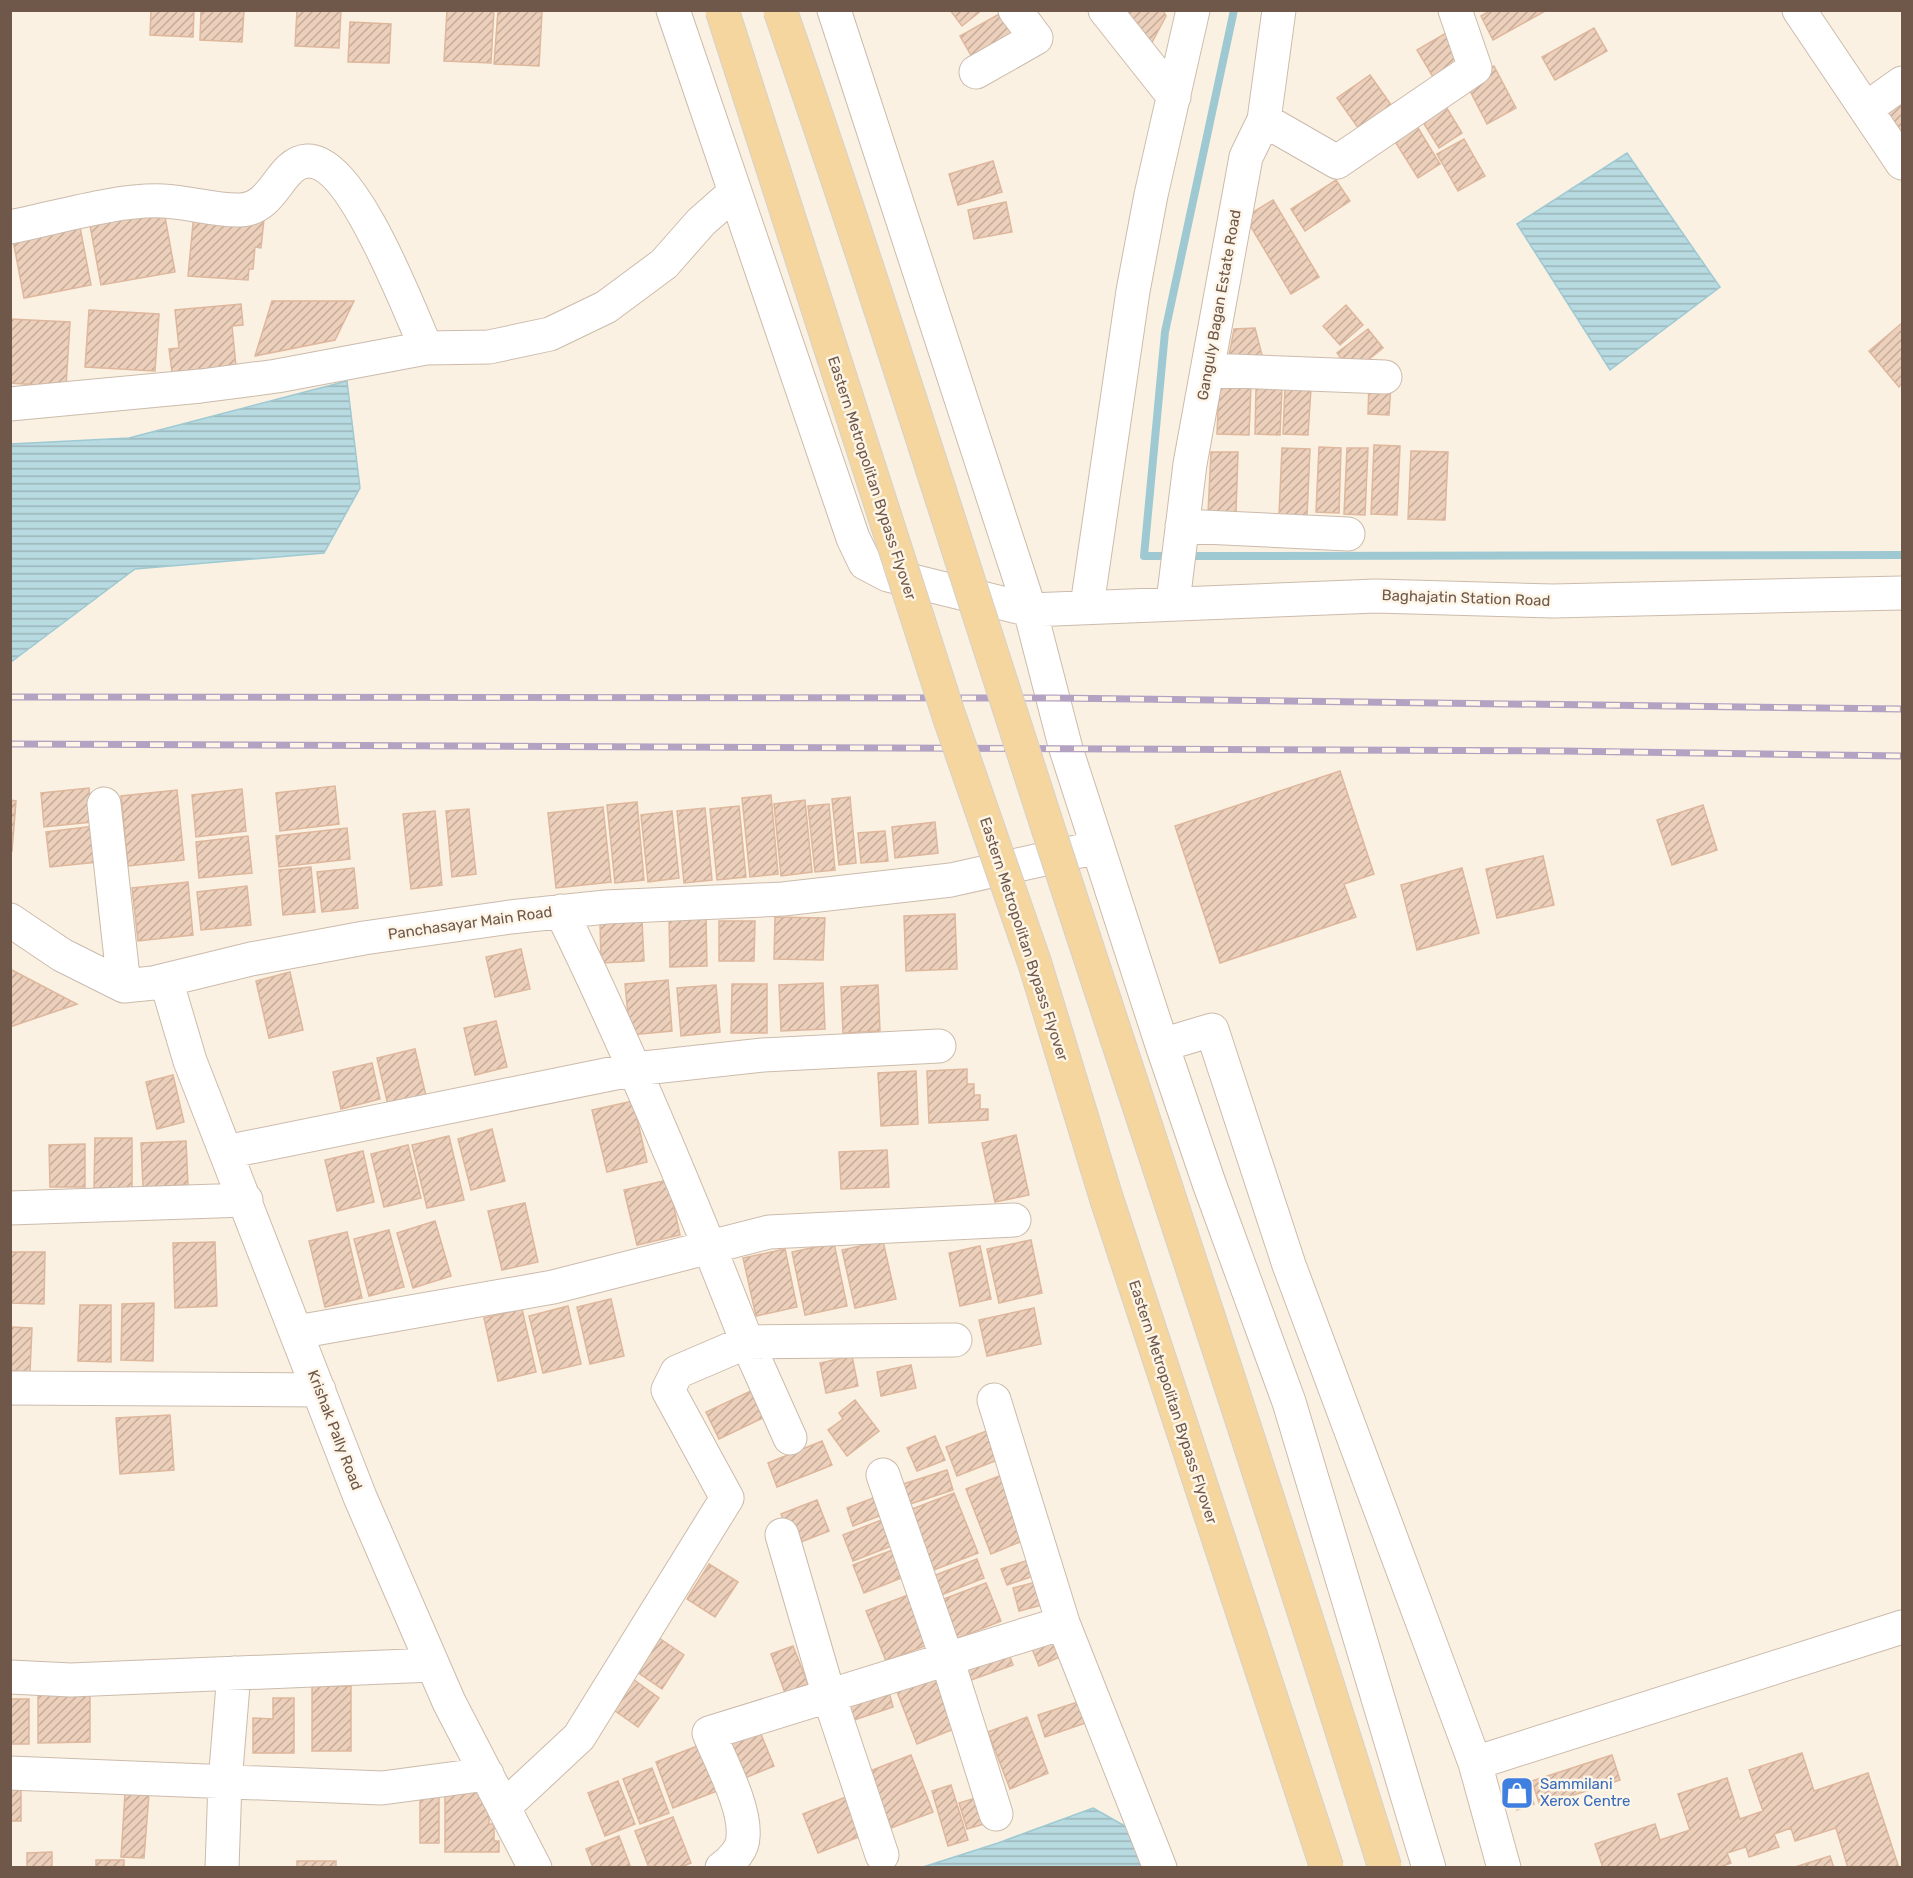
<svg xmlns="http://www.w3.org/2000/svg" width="1913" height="1878" font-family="Rubik,sans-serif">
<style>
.water{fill:url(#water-rules);stroke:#9fc9d2;stroke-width:1.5}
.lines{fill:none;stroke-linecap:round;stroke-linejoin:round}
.stream{stroke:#9fc9d2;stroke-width:8}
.building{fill:url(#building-hatch);stroke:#deb79d;stroke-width:1.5}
.minor-casing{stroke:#ccbbac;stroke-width:35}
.minor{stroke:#fff;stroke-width:33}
.rail-casing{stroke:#b4a2c2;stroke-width:7}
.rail{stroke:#fdf5e7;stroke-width:4.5;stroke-dasharray:14;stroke-linecap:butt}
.major-bridge-casing{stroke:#d7d0cc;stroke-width:35;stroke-linecap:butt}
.major-bridge{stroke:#f4d69e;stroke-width:33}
.labels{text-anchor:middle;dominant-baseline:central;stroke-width:5;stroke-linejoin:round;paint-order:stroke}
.street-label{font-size:15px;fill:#6f584a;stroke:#fdf5e7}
.shop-label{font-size:15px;fill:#366cbe;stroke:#fdf5e7;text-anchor:start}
</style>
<defs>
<pattern id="water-rules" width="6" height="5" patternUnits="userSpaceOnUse" patternTransform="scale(1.5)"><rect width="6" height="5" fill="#b8dbe1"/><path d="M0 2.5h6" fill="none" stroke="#9ab4b8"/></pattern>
<pattern id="building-hatch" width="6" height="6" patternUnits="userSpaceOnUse" patternTransform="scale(1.5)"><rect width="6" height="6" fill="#edd0bb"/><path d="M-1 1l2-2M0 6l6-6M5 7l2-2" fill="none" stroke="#c4ac9a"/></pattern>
</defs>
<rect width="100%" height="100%" fill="#faf1e2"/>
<path class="water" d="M 1627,153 L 1720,287 L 1610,370 L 1517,224 Z
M 347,381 L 360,488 L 324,553 L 135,569 L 11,662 L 11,444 L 129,438 Z
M 1093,1808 L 1132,1830 L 1145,1868 L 920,1868 L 998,1843 Z"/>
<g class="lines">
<path class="stream" d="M 1172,556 L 1144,556 L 1165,332 L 1234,10
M 1185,556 L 1902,555"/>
</g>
<path class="building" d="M 151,10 L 194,10 L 193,37 L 150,35 Z
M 201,10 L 244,10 L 242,42 L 200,40 Z
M 297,10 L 341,10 L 339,48 L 295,46 Z
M 447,10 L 494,10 L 491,63 L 444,61 Z
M 498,10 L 542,12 L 539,66 L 494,64 Z
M 950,10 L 982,10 L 962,26 Z
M 1123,10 L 1163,10 L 1166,16 L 1150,46 Z
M 1491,10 L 1547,10 L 1493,40 L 1481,16 Z
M 1001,13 L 1017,41 L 976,64 L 960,36 Z
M 350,22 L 391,24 L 389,63 L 348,62 Z
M 1594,28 L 1607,51 L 1555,80 L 1542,57 Z
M 1446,33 L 1464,65 L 1436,82 L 1417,50 Z
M 1494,66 L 1516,108 L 1487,124 L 1465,81 Z
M 1370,75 L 1394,109 L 1361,132 L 1337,98 Z
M 1902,91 L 1902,136 L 1882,105 Z
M 1440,97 L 1462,133 L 1439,148 L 1416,111 Z
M 1412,118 L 1440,164 L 1418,178 L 1389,132 Z
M 1464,139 L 1485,176 L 1458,191 L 1437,154 Z
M 993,161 L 1002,192 L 958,205 L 949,174 Z
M 1336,180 L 1350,201 L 1305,231 L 1291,209 Z
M 1273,200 L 1319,277 L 1291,294 L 1245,217 Z
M 1006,202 L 1012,232 L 974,239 L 968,210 Z
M 163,206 L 175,272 L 101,285 L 89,220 Z
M 194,213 L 264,219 L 261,248 L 255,247 L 253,269 L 249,269 L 248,280 L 188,276 Z
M 79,222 L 91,285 L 24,298 L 12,235 Z
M 272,301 L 354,301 L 335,340 L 255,356 Z
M 241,304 L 243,325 L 232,326 L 236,366 L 172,372 L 169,349 L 179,348 L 175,310 Z
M 1346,305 L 1363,325 L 1340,345 L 1323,326 Z
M 89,310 L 159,314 L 155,371 L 85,367 Z
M 10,319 L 70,322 L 66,387 L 10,383 Z
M 1902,323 L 1902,383 L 1899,387 L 1869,351 Z
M 1255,328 L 1265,367 L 1227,366 L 1234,329 Z
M 1368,329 L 1383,348 L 1352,373 L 1337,353 Z
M 1369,383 L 1391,383 L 1389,415 L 1368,414 Z
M 1219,384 L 1251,385 L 1249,435 L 1217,434 Z
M 1256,387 L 1282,388 L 1280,435 L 1255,434 Z
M 1285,387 L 1311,388 L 1308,435 L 1283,434 Z
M 1374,445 L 1400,446 L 1397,515 L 1371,514 Z
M 1319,447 L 1341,448 L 1339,513 L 1316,512 Z
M 1282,448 L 1310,449 L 1307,516 L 1279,515 Z
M 1347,448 L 1368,448 L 1365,515 L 1344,514 Z
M 1411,451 L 1448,452 L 1445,520 L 1408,519 Z
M 1211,452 L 1238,452 L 1236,514 L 1208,513 Z
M 1340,771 L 1374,874 L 1344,884 L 1356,917 L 1220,963 L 1175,826 Z
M 335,786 L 339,824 L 280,831 L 276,793 Z
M 89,788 L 92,822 L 44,827 L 41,793 Z
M 242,789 L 246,831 L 196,837 L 192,795 Z
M 177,790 L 184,860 L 128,866 L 121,796 Z
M 771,795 L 778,874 L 750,877 L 742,798 Z
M 850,797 L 856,863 L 839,865 L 832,799 Z
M 10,800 L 16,801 L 12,851 L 10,851 Z
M 805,800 L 812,872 L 781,876 L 774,804 Z
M 637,802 L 644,880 L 615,883 L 607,805 Z
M 829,804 L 835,870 L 815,872 L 808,806 Z
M 1703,805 L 1717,850 L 1672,865 L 1657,820 Z
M 739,806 L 746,877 L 717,880 L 710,809 Z
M 603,807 L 611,882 L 556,888 L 548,813 Z
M 705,808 L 712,880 L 684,883 L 677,811 Z
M 469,809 L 476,874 L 452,877 L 446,811 Z
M 435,811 L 442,885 L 411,889 L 403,814 Z
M 672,811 L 679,878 L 648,882 L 641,815 Z
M 935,822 L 938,853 L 895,858 L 892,827 Z
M 94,826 L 98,862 L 50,867 L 46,832 Z
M 347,828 L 350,859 L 279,867 L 276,836 Z
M 885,831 L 888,861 L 861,863 L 858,833 Z
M 248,836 L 252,873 L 199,878 L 196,842 Z
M 1543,856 L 1554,905 L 1497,918 L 1486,869 Z
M 311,867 L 315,912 L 283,915 L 279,870 Z
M 354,868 L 358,908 L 322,912 L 317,872 Z
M 1462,868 L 1479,933 L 1417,950 L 1401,885 Z
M 188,882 L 193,935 L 138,941 L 132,888 Z
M 247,886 L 251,925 L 201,930 L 197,892 Z
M 955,914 L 957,969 L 906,971 L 904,916 Z
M 706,917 L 707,966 L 670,967 L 669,918 Z
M 775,917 L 825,918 L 823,960 L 774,959 Z
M 642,920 L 644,961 L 601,963 L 600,922 Z
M 719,921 L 755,921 L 754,961 L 719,961 Z
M 521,949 L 530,989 L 495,997 L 486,957 Z
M 10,969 L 77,1004 L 10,1027 Z
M 290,972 L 303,1030 L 269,1038 L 256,981 Z
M 668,980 L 672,1031 L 630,1035 L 625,984 Z
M 823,983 L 825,1029 L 781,1031 L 779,985 Z
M 732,984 L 767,984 L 767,1033 L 731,1033 Z
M 716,985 L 720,1032 L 681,1036 L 677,988 Z
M 878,985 L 880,1031 L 843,1033 L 841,987 Z
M 496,1021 L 507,1067 L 475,1075 L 464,1028 Z
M 415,1049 L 426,1096 L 388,1105 L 377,1058 Z
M 372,1063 L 380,1099 L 341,1109 L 333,1072 Z
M 967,1069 L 967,1084 L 974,1084 L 974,1095 L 980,1095 L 980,1109 L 988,1109 L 988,1120 L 929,1123 L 927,1071 Z
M 916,1071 L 918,1124 L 881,1126 L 878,1073 Z
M 173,1075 L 184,1122 L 157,1129 L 146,1082 Z
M 633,1101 L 647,1162 L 607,1172 L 592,1110 Z
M 492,1129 L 505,1181 L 471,1190 L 458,1139 Z
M 1016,1135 L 1029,1195 L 995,1202 L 982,1143 Z
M 449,1136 L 464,1200 L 427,1208 L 412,1145 Z
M 95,1138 L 132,1138 L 132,1188 L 94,1188 Z
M 186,1141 L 188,1185 L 143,1187 L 141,1143 Z
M 85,1144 L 85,1187 L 50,1187 L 49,1145 Z
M 408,1145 L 421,1198 L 384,1207 L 371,1154 Z
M 887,1150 L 889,1187 L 841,1189 L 839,1152 Z
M 363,1151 L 374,1202 L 337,1211 L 325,1160 Z
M 668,1180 L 680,1235 L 637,1245 L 624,1190 Z
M 525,1203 L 538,1262 L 502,1270 L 488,1211 Z
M 435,1221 L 451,1276 L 413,1288 L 397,1233 Z
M 389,1230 L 404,1287 L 369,1296 L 354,1239 Z
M 347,1232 L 362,1298 L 325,1307 L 309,1241 Z
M 1031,1240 L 1042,1293 L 999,1303 L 987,1249 Z
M 883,1241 L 896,1299 L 855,1308 L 842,1250 Z
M 215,1242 L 217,1306 L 175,1308 L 173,1243 Z
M 834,1243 L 847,1306 L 805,1315 L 792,1252 Z
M 980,1246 L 991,1299 L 960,1306 L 949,1253 Z
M 785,1249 L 797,1307 L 756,1316 L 743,1258 Z
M 10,1252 L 45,1252 L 44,1304 L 10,1303 Z
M 611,1299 L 624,1356 L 590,1364 L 577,1307 Z
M 154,1303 L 153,1361 L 121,1360 L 122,1304 Z
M 80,1305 L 111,1305 L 111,1362 L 78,1361 Z
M 568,1306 L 581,1364 L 543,1373 L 529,1316 Z
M 1034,1308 L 1041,1344 L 987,1356 L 979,1320 Z
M 522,1309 L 536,1372 L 498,1381 L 484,1318 Z
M 10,1327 L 32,1328 L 30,1372 L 10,1371 Z
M 852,1356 L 858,1386 L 826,1393 L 820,1363 Z
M 911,1365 L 916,1388 L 881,1396 L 877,1372 Z
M 755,1389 L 767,1416 L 719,1439 L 706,1412 Z
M 855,1400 L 879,1431 L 847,1456 L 828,1430 L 843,1419 L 839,1413 Z
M 170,1415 L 174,1470 L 120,1474 L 116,1418 Z
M 989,1430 L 1000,1459 L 957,1476 L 946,1447 Z
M 935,1436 L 945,1460 L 917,1471 L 907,1448 Z
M 822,1441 L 832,1465 L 777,1487 L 768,1463 Z
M 947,1470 L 953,1490 L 907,1505 L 900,1485 Z
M 1002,1475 L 1027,1539 L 991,1554 L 966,1489 Z
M 954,1493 L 978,1553 L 931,1571 L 907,1511 Z
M 876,1497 L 882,1515 L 853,1526 L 847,1508 Z
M 817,1500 L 829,1531 L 793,1545 L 781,1514 Z
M 884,1519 L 894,1545 L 853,1561 L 843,1535 Z
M 895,1549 L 906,1576 L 864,1593 L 853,1565 Z
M 1035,1558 L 1040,1574 L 1007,1585 L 1001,1569 Z
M 977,1559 L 984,1578 L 936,1597 L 928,1578 Z
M 709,1564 L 738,1582 L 715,1617 L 687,1599 Z
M 1040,1581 L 1046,1604 L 1019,1611 L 1013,1588 Z
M 986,1583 L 1001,1621 L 951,1641 L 936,1602 Z
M 908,1595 L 927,1645 L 886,1661 L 866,1611 Z
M 1054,1629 L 1064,1655 L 1039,1666 L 1028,1639 Z
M 659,1638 L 684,1655 L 662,1689 L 637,1672 Z
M 793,1646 L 808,1684 L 785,1693 L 771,1654 Z
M 1006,1646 L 1013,1665 L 971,1680 L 964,1661 Z
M 933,1669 L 956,1728 L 917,1744 L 894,1684 Z
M 633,1679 L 659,1698 L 638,1727 L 611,1708 Z
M 887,1685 L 893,1707 L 851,1721 L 843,1700 Z
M 312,1686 L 351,1686 L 351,1751 L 312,1751 Z
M 38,1687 L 90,1687 L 90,1742 L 38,1743 Z
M 273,1698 L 294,1698 L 294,1753 L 253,1753 L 253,1718 L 273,1719 Z
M 10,1699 L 29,1699 L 29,1744 L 10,1744 Z
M 1084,1700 L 1091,1721 L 1045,1737 L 1038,1715 Z
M 1027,1717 L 1048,1773 L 1010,1789 L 988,1732 Z
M 758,1727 L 774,1766 L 735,1782 L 720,1742 Z
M 700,1745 L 717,1791 L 673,1808 L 656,1762 Z
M 1802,1753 L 1814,1791 L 1868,1773 L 1899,1868 L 1848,1868 L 1836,1828 L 1795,1841 L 1791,1828 L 1774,1834 L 1779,1847 L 1749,1857 L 1746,1847 L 1727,1853 L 1731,1863 L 1717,1868 L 1603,1868 L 1595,1844 L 1655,1824 L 1660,1840 L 1690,1830 L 1678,1794 L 1727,1778 L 1740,1819 L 1763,1811 L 1749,1770 Z
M 911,1755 L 933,1812 L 891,1828 L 870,1771 Z
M 1612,1755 L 1620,1780 L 1540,1806 L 1532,1781 Z
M 652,1768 L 669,1813 L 640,1824 L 623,1779 Z
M 618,1781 L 635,1824 L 605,1836 L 588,1793 Z
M 10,1782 L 21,1782 L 21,1821 L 10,1821 Z
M 951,1785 L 968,1840 L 948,1846 L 932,1791 Z
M 1528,1786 L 1534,1804 L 1517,1810 L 1511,1791 Z
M 445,1791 L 489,1791 L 489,1824 L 494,1824 L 494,1841 L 499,1841 L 499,1852 L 445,1852 Z
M 125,1793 L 149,1794 L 144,1858 L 121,1857 Z
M 420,1794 L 439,1794 L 439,1843 L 420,1843 Z
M 851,1795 L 866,1834 L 818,1853 L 803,1814 Z
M 986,1795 L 994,1821 L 967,1829 L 959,1803 Z
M 673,1817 L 691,1863 L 678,1868 L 649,1868 L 635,1831 Z
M 619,1836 L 631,1868 L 593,1868 L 586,1849 Z
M 52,1852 L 52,1868 L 27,1868 L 27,1853 Z
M 1830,1856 L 1834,1868 L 1792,1868 Z
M 96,1860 L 124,1860 L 124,1868 L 96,1868 Z
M 297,1861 L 336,1861 L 336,1868 L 297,1868 Z"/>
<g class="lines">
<g class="minor-casing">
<path id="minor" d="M 673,10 L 853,538 L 865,563 L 888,575 L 1030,610 L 1376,596 L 1553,601 L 1902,593
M 834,10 L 1030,610 L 1066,749 L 1162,1045 L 1209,1183 L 1289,1402 L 1429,1868
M 1105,10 L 1174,97
M 1799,10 L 1902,163
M 976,72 L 1036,38 L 1015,10
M 1867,108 L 1902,83
M 1264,120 L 1337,162 L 1475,68 L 1455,10
M 10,227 C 56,218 117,199 163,201 C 189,202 215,211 240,210 C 275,209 279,163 307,161 C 353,159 410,312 426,348
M 1207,370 L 1385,377
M 10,404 L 201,386 L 277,376 L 426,348 L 489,347 L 550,334 L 606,307 L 664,264 L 701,222 L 735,192
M 1182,526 L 1348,534
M 1173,602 L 1190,464 L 1246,157 L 1264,120 L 1279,10
M 1087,606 L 1133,291 L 1151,195 L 1193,10
M 104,804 L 124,986
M 561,911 C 630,1052 690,1196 747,1342 L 955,1340
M 10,920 L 62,955 L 124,986 L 153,983 L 251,959 L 364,938 L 510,917 L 606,907 L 783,899 L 951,880 L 1098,847
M 166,980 L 190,1061 L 360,1497 L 449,1702 L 535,1868
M 1162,1045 L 1212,1030 L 1289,1265 L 1475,1763 L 1504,1868
M 226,1152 L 635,1069 L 763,1055 L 939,1046
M 10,1208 L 246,1200
M 297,1332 L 553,1287 L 769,1232 L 1014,1220
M 10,1388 L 319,1390
M 994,1400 L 1063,1623 L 1160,1868
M 883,1475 L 947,1659 L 996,1814
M 782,1535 L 829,1696 L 882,1855
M 10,1677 L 71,1680 L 432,1665
M 1475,1763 L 1902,1627
M 10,1773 L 382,1788 L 487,1774
M 504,1807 L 579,1737 L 727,1498 L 668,1390 L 677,1372 L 747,1342 L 790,1438
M 222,1868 L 225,1782 L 234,1673
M 722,1868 C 732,1861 743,1849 743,1837 C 746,1807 720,1761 709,1733 L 1063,1623"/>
</g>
<use href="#minor" class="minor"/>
<g class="rail-casing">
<path id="rail" d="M 10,697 L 1053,698 L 1902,709
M 10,744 L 1562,751 L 1902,756"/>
</g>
<use href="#rail" class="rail"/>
<g class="major-bridge-casing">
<path id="major-bridge" d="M 722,10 L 949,716 L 1035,964 L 1106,1197 L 1327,1868
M 780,10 C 878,292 966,576 1058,859 C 1168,1195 1280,1530 1385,1868"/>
</g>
<use href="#major-bridge" class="major-bridge"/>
</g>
<defs>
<g id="shop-square" transform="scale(1.725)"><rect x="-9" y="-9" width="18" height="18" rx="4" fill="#3f7fe0" stroke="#fdf5e7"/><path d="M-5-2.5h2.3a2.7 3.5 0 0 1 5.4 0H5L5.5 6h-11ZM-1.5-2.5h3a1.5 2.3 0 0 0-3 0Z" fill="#fff"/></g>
</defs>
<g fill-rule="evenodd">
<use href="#shop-square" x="1517" y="1793"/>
</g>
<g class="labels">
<g class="street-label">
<text transform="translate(1219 305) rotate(-80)">Ganguly Bagan Estate Road</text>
<text transform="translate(872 478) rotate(72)">Eastern Metropolitan Bypass Flyover</text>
<text transform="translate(1466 598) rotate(2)">Baghajatin Station Road</text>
<text transform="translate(470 923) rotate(-8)">Panchasayar Main Road</text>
<text transform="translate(1024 939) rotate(72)">Eastern Metropolitan Bypass Flyover</text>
<text transform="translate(1173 1402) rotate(72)">Eastern Metropolitan Bypass Flyover</text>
<text transform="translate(335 1430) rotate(69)">Krishak Pally Road</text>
</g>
<g class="shop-label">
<text x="1540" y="1784">Sammilani<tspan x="1540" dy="17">Xerox Centre</tspan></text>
</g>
</g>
<rect width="1913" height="1878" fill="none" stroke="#6f584a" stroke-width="24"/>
</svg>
